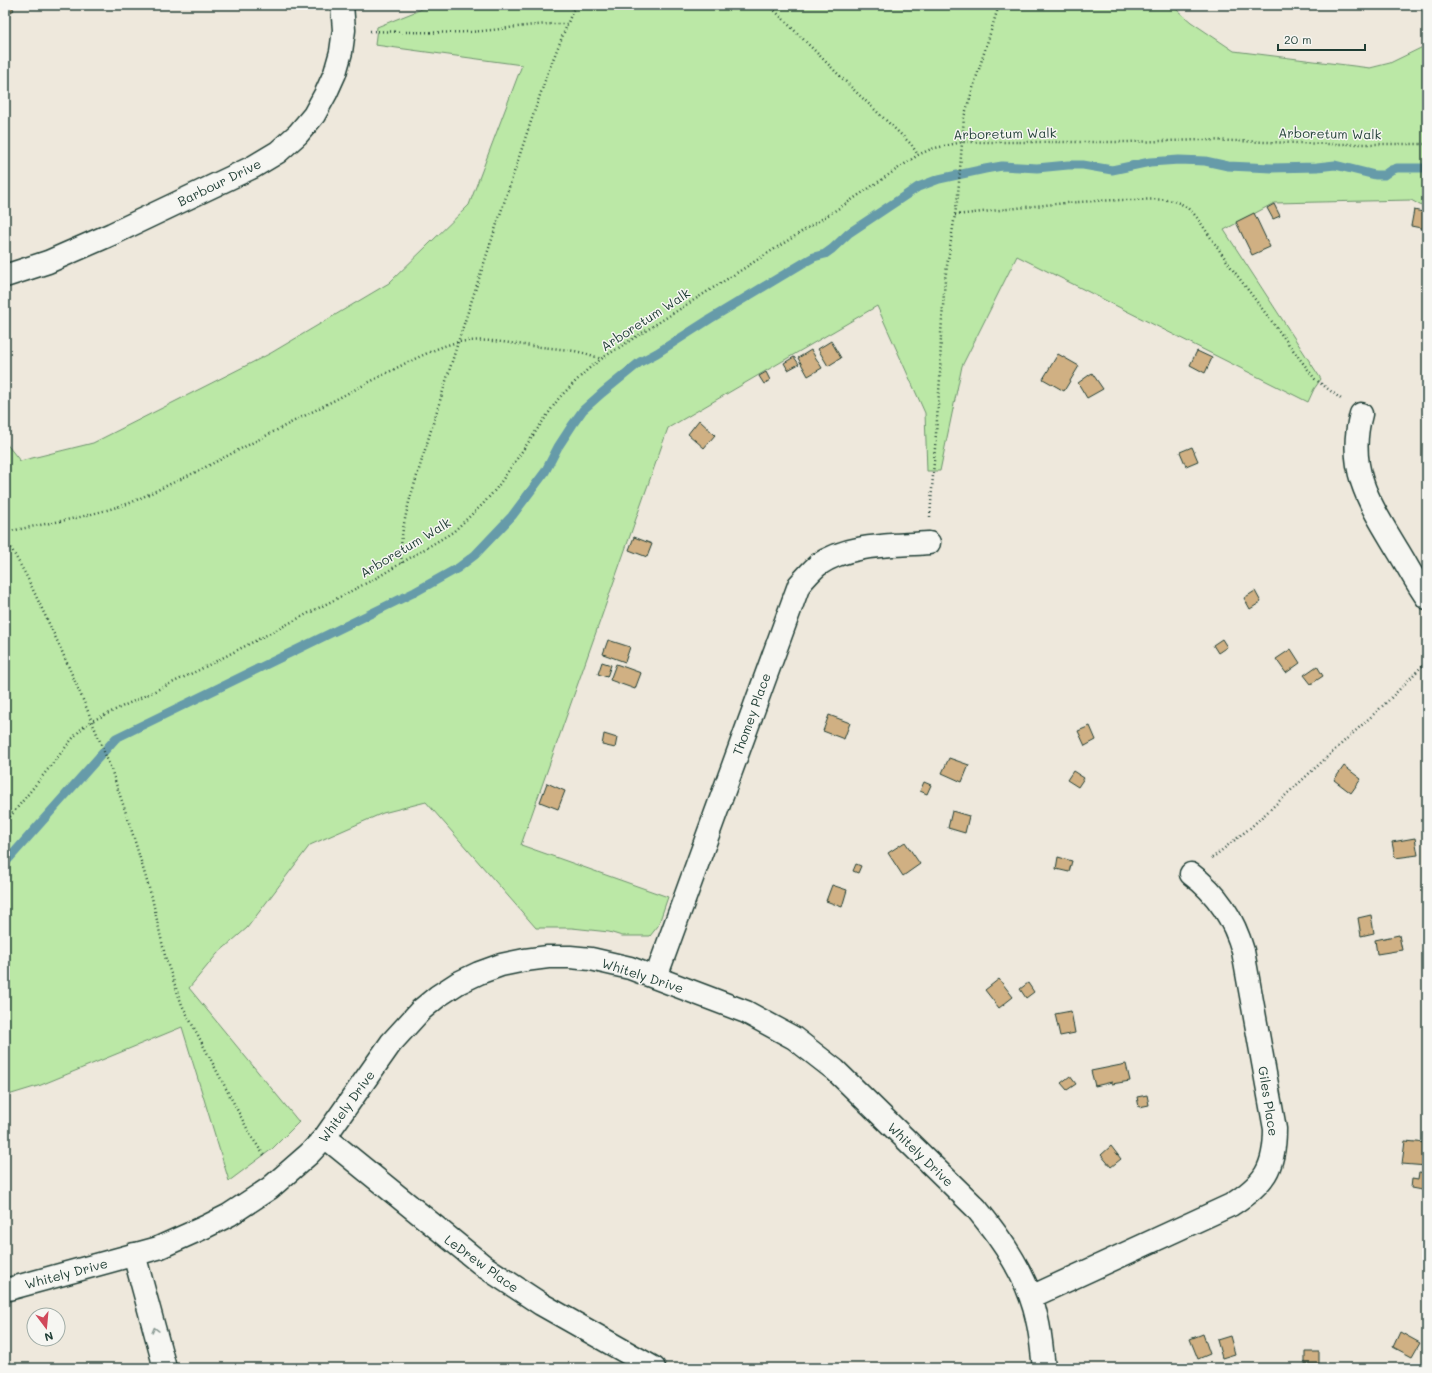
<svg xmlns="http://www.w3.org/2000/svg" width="1432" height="1373" font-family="Mali,sans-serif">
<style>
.green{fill:#bbe8a6;stroke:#6d926d}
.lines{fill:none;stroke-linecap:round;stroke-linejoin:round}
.stream{stroke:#669ba9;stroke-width:9}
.building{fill:#d0b083;stroke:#1f3d34}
.street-casing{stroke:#1f3d34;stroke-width:25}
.path{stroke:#1f3d34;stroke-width:2.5;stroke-dasharray:1 3;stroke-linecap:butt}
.street{stroke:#f6f6f2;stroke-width:22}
.oneway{stroke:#8a9a93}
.labels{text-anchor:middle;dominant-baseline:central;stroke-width:3;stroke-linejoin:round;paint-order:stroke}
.street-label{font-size:13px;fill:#1f3d34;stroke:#f6f6f2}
</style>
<rect width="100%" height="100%" fill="#eee8dc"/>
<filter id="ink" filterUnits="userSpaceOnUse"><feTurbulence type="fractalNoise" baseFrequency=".025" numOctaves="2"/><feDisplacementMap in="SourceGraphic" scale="8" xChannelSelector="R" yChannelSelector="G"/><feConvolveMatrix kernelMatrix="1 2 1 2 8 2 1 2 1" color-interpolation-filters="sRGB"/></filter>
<g filter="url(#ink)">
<path class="green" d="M 432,5 L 1171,5 L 1191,22 L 1234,51 L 1370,68 L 1390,63 L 1427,45 L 1427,209 L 1411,200 L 1274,203 L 1224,230 L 1321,379 L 1314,389 L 1308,402 L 1017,256 L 962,366 L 940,471 L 927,471 L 925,413 L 877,306 L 668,428 L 521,845 L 668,897 L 658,926 L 650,936 L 622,936 L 609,932 L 572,928 L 536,928 L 426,802 L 383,813 L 310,845 L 247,928 L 217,954 L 189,988 L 299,1122 L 272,1149 L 229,1181 L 182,1027 L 41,1085 L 5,1096 L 5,442 L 20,461 L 93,443 L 271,353 L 389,283 L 469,205 L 522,65 L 375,45 L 377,27 Z"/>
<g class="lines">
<path class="stream" d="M 5,863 L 116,738 L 415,592 L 458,568 L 475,555 L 512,516 L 545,472 L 558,447 L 573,424 L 583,410 L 602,393 L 640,362 L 657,353 L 710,319 L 805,262 L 814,257 L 825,254 L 832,249 L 849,233 L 918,187 L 939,179 L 985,169 L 1002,166 L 1037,168 L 1068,165 L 1083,165 L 1112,170 L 1150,162 L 1179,160 L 1205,161 L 1228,166 L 1272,168 L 1317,167 L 1335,165 L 1375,175 L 1384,175 L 1391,170 L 1397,168 L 1427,168"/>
</g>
<path class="building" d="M 5,5 L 11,5 L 14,10 L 5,16 Z
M 1274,204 L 1280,216 L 1273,219 L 1267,208 Z
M 1414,210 L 1427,213 L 1426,229 L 1411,226 Z
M 1254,213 L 1270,247 L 1252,255 L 1236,222 Z
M 831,341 L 841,358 L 828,366 L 818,349 Z
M 811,350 L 822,368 L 808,376 L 798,358 Z
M 1197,351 L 1212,358 L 1205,373 L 1190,365 Z
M 1058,354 L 1079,366 L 1064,391 L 1043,379 Z
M 794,357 L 799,364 L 788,370 L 784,363 Z
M 766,372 L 770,380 L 764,384 L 759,376 Z
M 1092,373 L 1103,389 L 1087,398 L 1078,383 Z
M 699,420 L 715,435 L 704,448 L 688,434 Z
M 1192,447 L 1198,461 L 1186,466 L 1180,452 Z
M 634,537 L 652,544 L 647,557 L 629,550 Z
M 1255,591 L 1261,602 L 1250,609 L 1244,598 Z
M 1222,639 L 1227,647 L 1218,653 L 1213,645 Z
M 608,640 L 630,647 L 625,662 L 603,654 Z
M 1291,649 L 1300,663 L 1286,673 L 1276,659 Z
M 602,662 L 611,665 L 607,677 L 598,674 Z
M 616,664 L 641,673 L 635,689 L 610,680 Z
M 1317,666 L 1323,676 L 1311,684 L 1304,675 Z
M 829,715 L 850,723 L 844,739 L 823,731 Z
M 1090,726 L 1096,740 L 1085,746 L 1078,731 Z
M 604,734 L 617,738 L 615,748 L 602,745 Z
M 949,758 L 969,765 L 962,782 L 942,773 Z
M 1344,766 L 1361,779 L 1351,793 L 1334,780 Z
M 1073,771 L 1084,778 L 1078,787 L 1067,780 Z
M 924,782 L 931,785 L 927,794 L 920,791 Z
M 547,783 L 565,791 L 558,809 L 540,802 Z
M 952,811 L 969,816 L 965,833 L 948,828 Z
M 1415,838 L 1418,855 L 1395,858 L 1392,842 Z
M 905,842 L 920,864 L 903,876 L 888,853 Z
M 1058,857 L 1072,861 L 1069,872 L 1056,869 Z
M 856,864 L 861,866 L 858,873 L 853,871 Z
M 832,885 L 847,890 L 842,907 L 826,901 Z
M 1371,915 L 1374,933 L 1361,936 L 1358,918 Z
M 1399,935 L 1402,950 L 1377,954 L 1375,940 Z
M 999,979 L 1013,997 L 999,1008 L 985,990 Z
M 1028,983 L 1034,992 L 1026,998 L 1020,989 Z
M 1071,1011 L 1075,1033 L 1060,1036 L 1055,1014 Z
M 1126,1064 L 1130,1081 L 1112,1084 L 1112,1082 L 1095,1086 L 1091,1071 Z
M 1070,1076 L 1076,1084 L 1067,1090 L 1061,1083 Z
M 1147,1095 L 1149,1105 L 1139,1107 L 1137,1097 Z
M 1405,1141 L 1427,1143 L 1427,1166 L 1402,1164 Z
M 1111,1146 L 1121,1159 L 1111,1167 L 1101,1155 Z
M 1419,1172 L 1427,1173 L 1427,1191 L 1411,1188 L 1412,1179 L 1418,1180 Z
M 1400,1332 L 1420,1343 L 1412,1357 L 1393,1347 Z
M 1203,1334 L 1210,1354 L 1198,1359 L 1190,1339 Z
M 1230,1336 L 1235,1354 L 1222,1358 L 1217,1340 Z
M 1305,1352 L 1319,1352 L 1319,1364 L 1305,1364 Z"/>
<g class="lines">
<g class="street-casing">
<path id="street" d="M 5,276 L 48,262 L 112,234 L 253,167 L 278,152 L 298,134 L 314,115 L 326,93 L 335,73 L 341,52 L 344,30 L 342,5
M 1361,414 C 1346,469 1370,504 1397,549 C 1407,565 1416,583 1427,598
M 656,977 L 799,585 C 805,578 811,571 818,565 C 849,543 893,546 929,543
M 325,1137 L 485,1267 L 541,1304 L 654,1368
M 134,1254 L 165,1368
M 5,1290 L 158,1248 L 205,1227 L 229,1215 L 270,1188 L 309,1154 L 325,1137 L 391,1043 L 421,1010 L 438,996 L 458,983 L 479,973 L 501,965 L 525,960 L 548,957 L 570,957 L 591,959 L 630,968 L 746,1012 L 794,1038 L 835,1070 L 976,1208 C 1003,1241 1028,1277 1037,1319 C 1041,1335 1042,1352 1044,1368
M 1031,1297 L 1231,1205 C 1264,1184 1275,1169 1275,1129 L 1243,951 C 1234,919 1218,894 1191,874"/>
</g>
<path class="path" d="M 769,5 L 852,88 L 911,144 L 918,155
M 370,31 C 403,32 436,33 469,32 C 502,30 534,23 567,24
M 955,215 C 1013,209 1072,200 1131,200 C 1145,200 1160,198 1173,201 C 1183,203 1192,211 1198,219 L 1233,270 L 1315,379 L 1341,399
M 930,517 L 940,378 L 941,334 L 945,279 L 958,195 L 964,117 L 999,5
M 5,532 L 76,518 L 107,510 L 130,503 L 200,470 L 408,362 C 424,355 442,345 459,342 C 484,338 508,343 532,346 C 556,349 579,349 601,359
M 5,537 L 27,577 L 60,647 L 87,709 L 111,769 L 130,825 L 152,898 L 166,960 L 182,1005 L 251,1136 L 265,1157
M 402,563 C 399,541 404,523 409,502 L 458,342 L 527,133 L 548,72 L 575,5
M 5,823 L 73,738 L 84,726 L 92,721 L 199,670 L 332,601 L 378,577 L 453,532 L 483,504 L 496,489 L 559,398 L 587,370 L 601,359 L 847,203 L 918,155 L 931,149 L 962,142 L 1124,142 L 1204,140 L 1331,144 L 1427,144
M 1212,858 L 1250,828 L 1388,701 L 1427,661"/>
<use href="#street" class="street"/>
</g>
<defs><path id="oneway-chevron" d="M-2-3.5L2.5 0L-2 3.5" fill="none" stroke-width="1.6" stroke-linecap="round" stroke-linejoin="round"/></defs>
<use class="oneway" href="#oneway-chevron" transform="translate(155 1330) rotate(-105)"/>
</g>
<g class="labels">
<g class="street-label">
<text transform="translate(1005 133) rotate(-1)">Arboretum Walk</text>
<text transform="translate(1330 133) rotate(1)">Arboretum Walk</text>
<text transform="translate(219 182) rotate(-26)">Barbour Drive</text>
<text transform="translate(645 319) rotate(-33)">Arboretum Walk</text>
<text transform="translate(405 547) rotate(-31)">Arboretum Walk</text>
<text transform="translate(751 714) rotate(-70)">Thomey Place</text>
<text transform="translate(643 975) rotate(18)">Whitely Drive</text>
<text transform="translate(1269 1101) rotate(81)">Giles Place</text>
<text transform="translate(346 1106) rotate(-54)">Whitely Drive</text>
<text transform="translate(921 1154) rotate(44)">Whitely Drive</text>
<text transform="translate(482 1263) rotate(36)">LeDrew Place</text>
<text transform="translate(66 1273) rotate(-15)">Whitely Drive</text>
</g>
</g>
<rect width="1432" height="1373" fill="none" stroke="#f6f6f2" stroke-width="20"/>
<rect x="10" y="10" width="1412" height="1353" fill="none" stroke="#1f3d34" stroke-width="1.5" filter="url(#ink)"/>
<g transform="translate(46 1327) rotate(164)"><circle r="19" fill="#f6f6f2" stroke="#a0aca6"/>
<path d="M0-3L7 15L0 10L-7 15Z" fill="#d1495b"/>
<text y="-6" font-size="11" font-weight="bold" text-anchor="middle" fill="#1f3d34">N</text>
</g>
<path d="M1278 44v6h87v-6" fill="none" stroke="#1f3d34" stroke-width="2"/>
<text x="1284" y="44" font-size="12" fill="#1f3d34" stroke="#f6f6f2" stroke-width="3" paint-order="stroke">20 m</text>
</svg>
